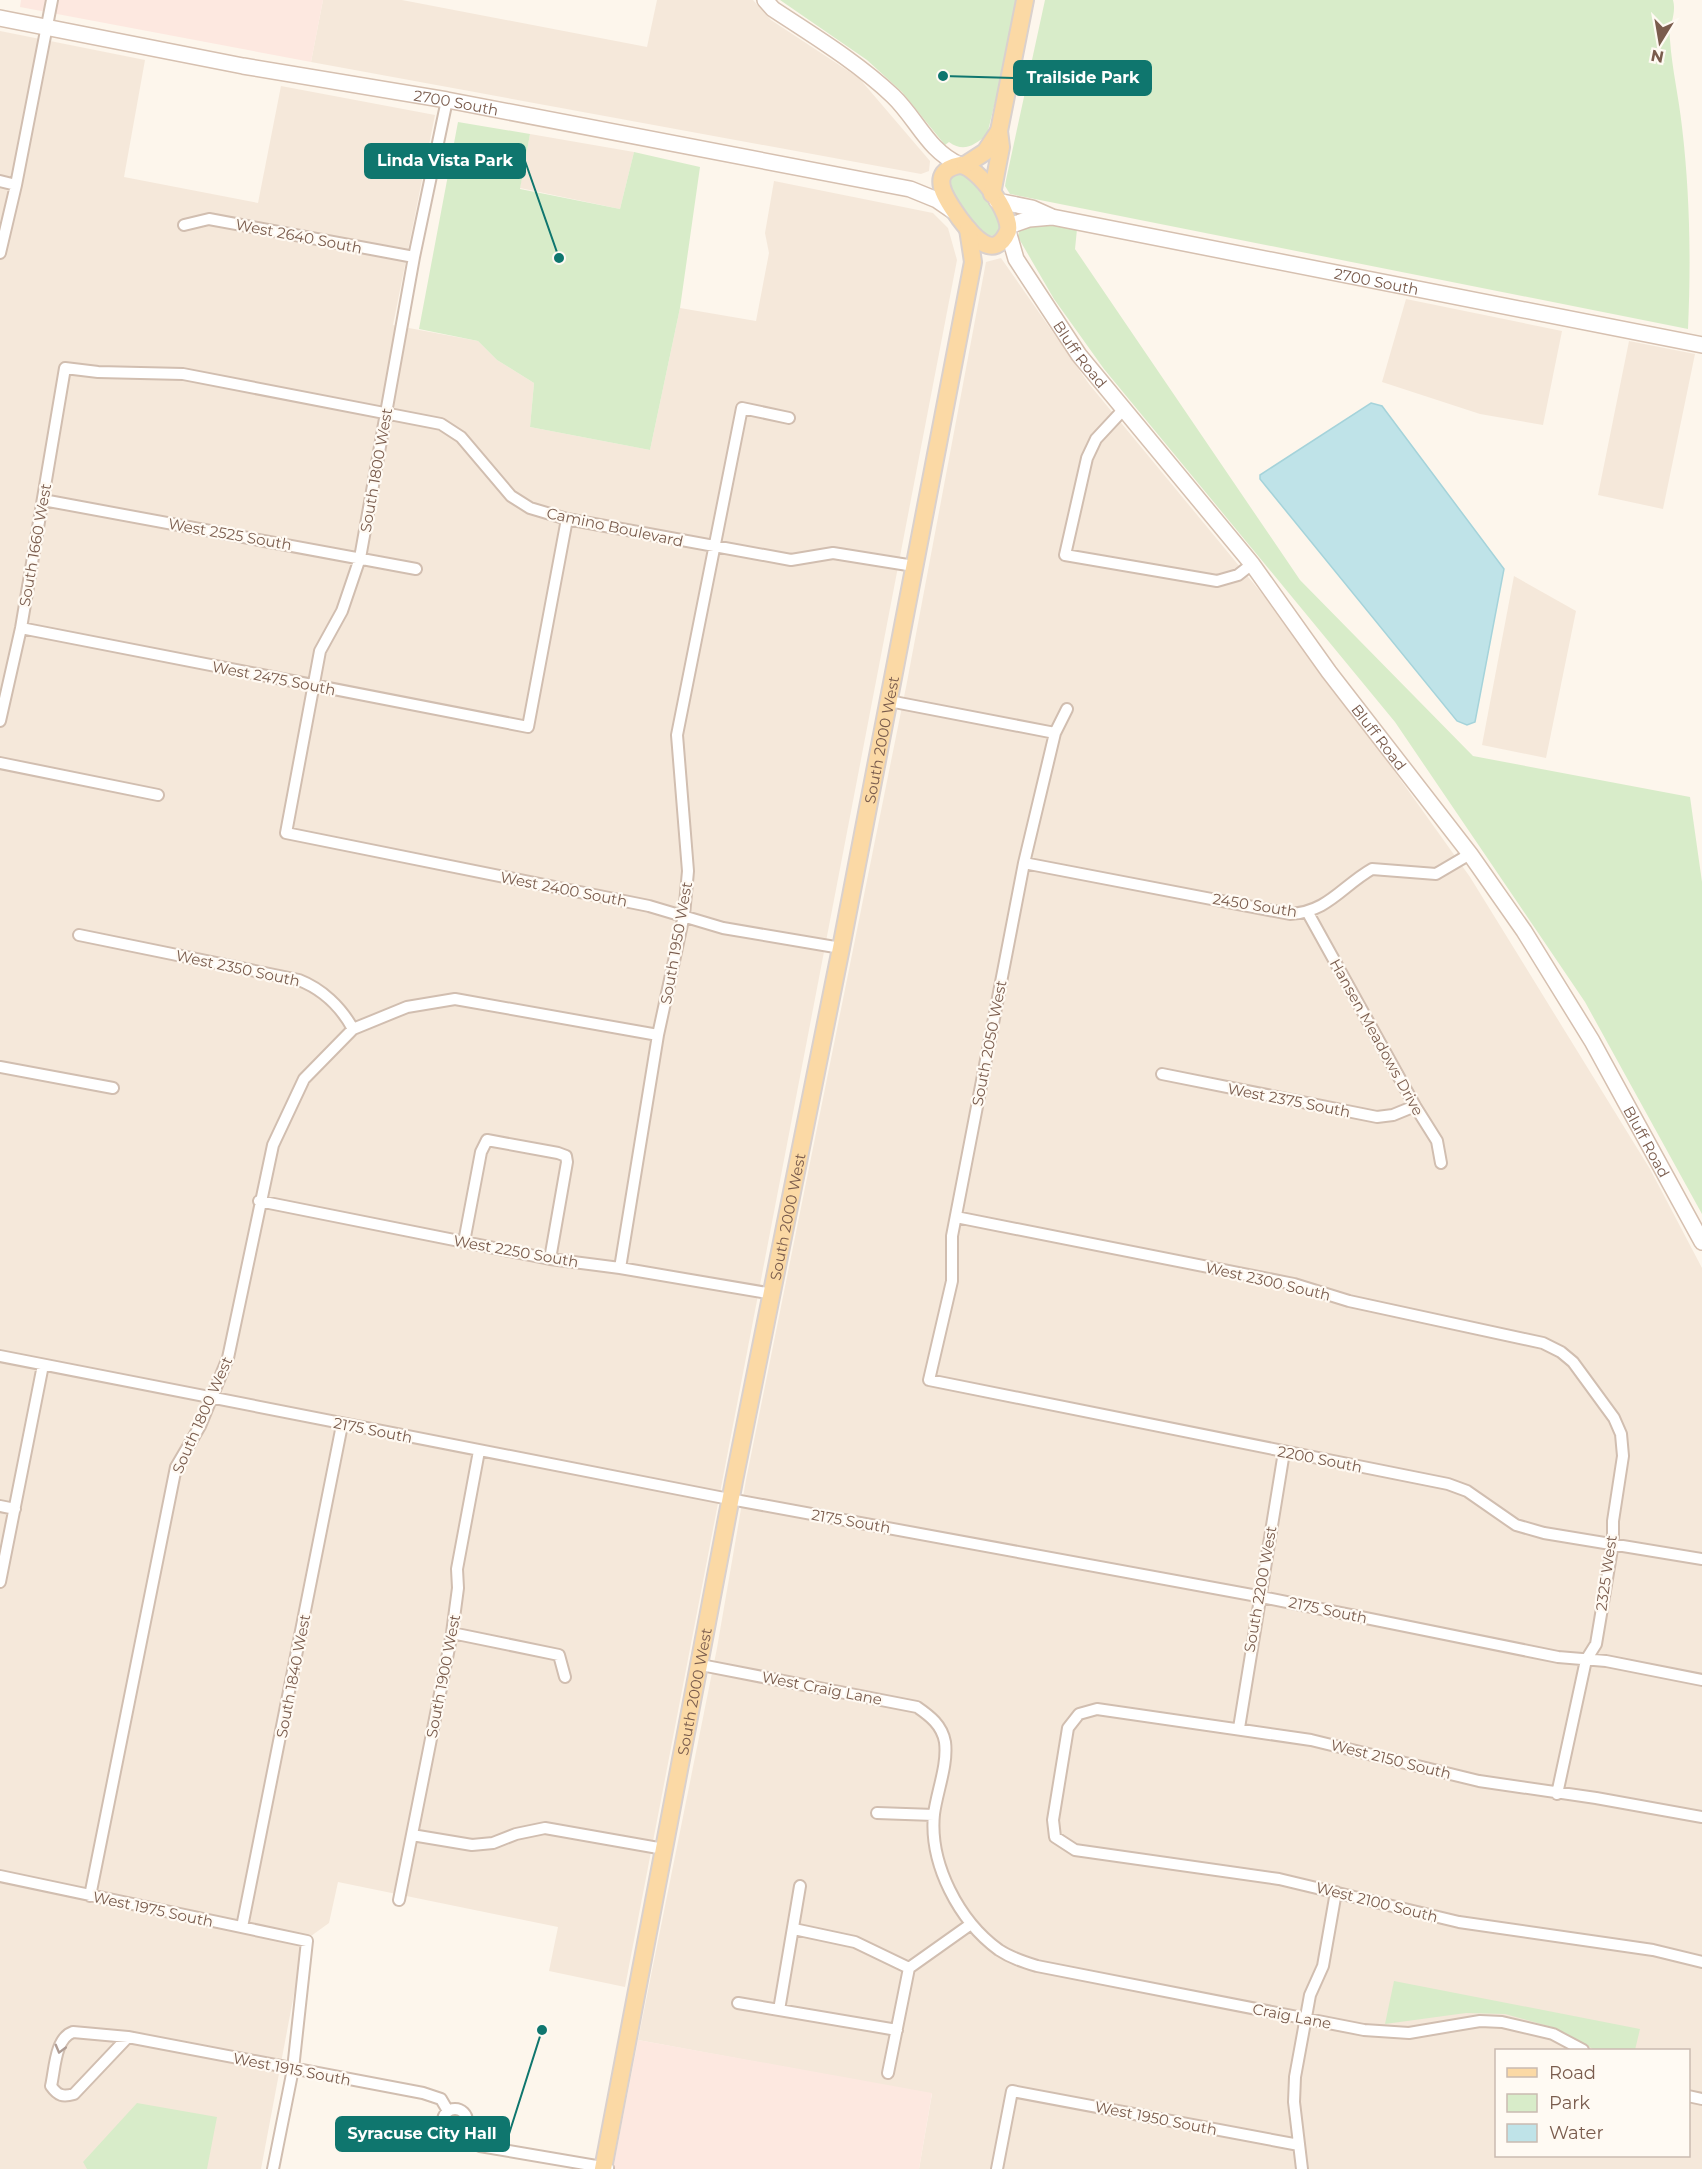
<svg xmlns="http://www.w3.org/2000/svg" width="1702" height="2169" font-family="Montserrat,sans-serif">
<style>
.residential{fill:#f5e8da;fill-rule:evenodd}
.commercial{fill:#fde8e0}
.green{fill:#d8ecc9}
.water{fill:#bfe3e8;stroke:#a5d3da;stroke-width:1.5}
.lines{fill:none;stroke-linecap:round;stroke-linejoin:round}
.street-casing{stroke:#d1beb0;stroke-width:14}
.secondary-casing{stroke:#d6c0b0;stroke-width:18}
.primary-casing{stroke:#dad1cd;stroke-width:20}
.street{stroke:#fff;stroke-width:10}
.secondary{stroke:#fff;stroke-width:15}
.primary{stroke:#fbd9a5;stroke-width:16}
.oneway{stroke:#af9d94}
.labels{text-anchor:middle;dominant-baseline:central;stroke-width:4.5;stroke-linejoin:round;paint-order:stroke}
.street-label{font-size:15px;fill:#7a5c4d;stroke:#fffaf3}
.leader{fill:none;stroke:#0f766e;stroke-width:2}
.callout-dot{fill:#0f766e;stroke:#fffaf3;stroke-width:2}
.callout{fill:#0f766e;stroke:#0f766e;stroke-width:2}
.callout-label{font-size:16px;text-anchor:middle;font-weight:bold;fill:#fff}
</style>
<rect width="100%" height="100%" fill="#fdf6ec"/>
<path class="residential" d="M 323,0 L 402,0 L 647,47 L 657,0 L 753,0 L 771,20 L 859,78 L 930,161 L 929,171 L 921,174 L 311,62 Z
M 0,31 L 145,60 L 124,177 L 258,203 L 281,86 L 435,115 L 393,325 L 478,341 L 497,360 L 534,383 L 530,427 L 650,450 L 680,308 L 756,321 L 769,253 L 765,233 L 774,181 L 933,213 L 948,228 L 957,260 L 625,1987 L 549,1971 L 558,1927 L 338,1882 L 329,1923 L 304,1941 L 261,2169 L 0,2169 Z
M 530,134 L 634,152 L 620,209 L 520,188 Z
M 1001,258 L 1089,384 L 1302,642 L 1470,877 L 1650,1169 L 1702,1268 L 1702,2169 L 919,2169 L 932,2094 L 638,2040 L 717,1648 L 746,1480 L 907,682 L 986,262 ZM 1496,2050 L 1688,2050 L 1688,2156 L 1496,2156 Z
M 1406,299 L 1562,331 L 1543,425 L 1480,414 L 1382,382 Z
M 1629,341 L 1695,354 L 1663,509 L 1598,495 Z
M 1514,576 L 1576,611 L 1546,758 L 1482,745 Z"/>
<path class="commercial" d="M 21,0 L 323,0 L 311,62 L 20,7 Z
M 638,2040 L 932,2093 L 919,2169 L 613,2169 Z"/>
<path class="green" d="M 780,0 L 1020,0 L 987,135 C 974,145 964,153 949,142 L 945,145 L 902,92 L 867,60 Z
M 1045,0 L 1673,0 C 1677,14 1668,27 1670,40 C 1672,69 1679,98 1682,127 C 1690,194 1691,262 1688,329 L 1010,194 L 1005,186 L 1006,180 Z
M 458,122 L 530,134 L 520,189 L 620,209 L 634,152 L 700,167 L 680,308 L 650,450 L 530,427 L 534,383 L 497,360 L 478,341 L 419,329 Z
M 957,172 L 972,177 L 1001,218 L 1002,226 L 996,236 L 981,235 L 950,192 L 949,180 Z
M 1055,224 L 1077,229 L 1075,249 L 1300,580 L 1473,756 L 1690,797 L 1702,882 L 1702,1214 L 1585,1002 L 1395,722 L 1104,369 L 1054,299 L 1018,237 L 1020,228 L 1025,225 Z
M 1394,1981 L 1640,2029 L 1635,2050 L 1595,2050 L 1552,2027 L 1505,2014 L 1466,2013 L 1385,2024 Z
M 137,2103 L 217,2117 L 207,2169 L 87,2169 L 83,2162 Z"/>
<path class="water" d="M 1371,403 L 1382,406 L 1504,569 L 1475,722 L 1467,725 L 1457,721 L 1260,479 L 1260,475 Z"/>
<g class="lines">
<g class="street-casing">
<path id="street" d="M 447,100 L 414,257 L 360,558 L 342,611 L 320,651 L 286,833 L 649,906 L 723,928 L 841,948
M 0,181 L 16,185
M 184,225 L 209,219 L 414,257
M 0,253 L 16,185 L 52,0
M 1123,410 L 1096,439 L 1087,458 L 1065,555 L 1217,581 L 1238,575 L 1252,564
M 43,500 L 416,569
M 21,628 L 528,727 L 567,519
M 889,701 L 1055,733
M 1067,709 L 1055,733 L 1024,863 L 952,1236 L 952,1281 L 929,1380 L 1448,1484 L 1467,1491 L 1516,1525 L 1544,1533 L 1702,1559
M 0,721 L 21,628 L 65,368 L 98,372 L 183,374 L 441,424 L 461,437 L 511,496 L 530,508 L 567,519 L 791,560 L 833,553 L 914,566
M 0,763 L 158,795
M 1024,863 L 1290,914 C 1328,912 1342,886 1372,869 L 1436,874 L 1470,854
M 1308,913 L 1415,1106 L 1437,1141 L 1441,1163
M 79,935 L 299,980 C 322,989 341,1007 353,1029
M 0,1067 L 113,1088
M 1162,1074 L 1377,1117 L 1393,1115 L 1415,1106
M 259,1201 L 550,1259 L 620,1268 L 773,1294
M 956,1217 L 1294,1284 L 1349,1301 L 1543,1343 L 1561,1352 L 1573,1362 L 1614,1418 L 1621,1434 L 1623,1456 L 1613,1521 L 1613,1543 L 1596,1644 L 1586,1660 L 1557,1794
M 464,1242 L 481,1152 L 487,1140 L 558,1153 L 566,1156 L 567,1162 L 550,1259
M 620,1268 L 658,1035 L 684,915 L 688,871 L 677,735 L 742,408 L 789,418
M 0,1356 L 719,1497 L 1252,1595 L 1558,1657 L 1606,1661 L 1702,1680
M 0,1506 L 15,1509
M 0,1582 L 43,1365
M 452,1633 L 559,1655 L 565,1677
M 701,1665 L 917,1707 C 930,1716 942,1725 945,1742 C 948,1765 937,1791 934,1814 C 929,1864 959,1921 999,1950 C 1011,1958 1024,1962 1037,1966 L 1364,2030 L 1409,2033 L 1480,2021 L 1502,2022 L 1553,2034 L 1583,2050
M 1239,1728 L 1284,1452
M 877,1813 L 934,1815
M 1702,1817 L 1596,1798 L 1479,1781 L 1311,1740 L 1097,1709 L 1079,1714 L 1068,1728 L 1053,1820 L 1055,1837 L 1075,1850 L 1279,1879 L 1459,1922 L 1653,1950 L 1702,1962
M 412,1835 L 472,1845 L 493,1843 L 516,1834 L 545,1828 L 664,1849
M 0,1876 L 307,1941 L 293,2069 L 273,2169
M 90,1896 L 176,1467 L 200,1426 L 228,1358 L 273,1145 L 304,1079 L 353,1029 L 407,1007 L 455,999 L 658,1035
M 399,1900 L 452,1633 L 458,1588 L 457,1569 L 479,1451
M 242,1927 L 342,1425
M 794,1929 L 855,1942 L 909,1968
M 909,1968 L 971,1924
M 738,2003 L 897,2030
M 779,2010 L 800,1886
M 128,2037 L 74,2094 C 63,2097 58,2096 51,2086 C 55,2069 55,2038 73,2032 L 128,2037 L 423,2093 L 441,2099 L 448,2111
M 888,2073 L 909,1968
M 1688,2096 L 1702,2099
M443 2121a12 12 0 1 1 24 0a12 12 0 1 1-24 0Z
M 464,2129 L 480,2146 L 608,2168
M 997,2169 L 1012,2091 L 1299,2145
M 1302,2169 L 1294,2102 L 1295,2077 L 1310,1995 L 1323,1966 L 1336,1892"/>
</g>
<g class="secondary-casing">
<g id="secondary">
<path d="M 765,0 L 773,9 C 814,36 857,62 893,96 C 917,119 928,151 960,165"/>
<path id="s1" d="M 0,18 L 243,66 L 447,100 L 910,189 L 937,200 L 953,211"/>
<path d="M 997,201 L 1032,208 L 1050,216"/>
<path id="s2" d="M 1009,226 L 1029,219 L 1052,217 L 1702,345"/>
<path id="s3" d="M 1008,231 L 1016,259 L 1079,355 L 1252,564 L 1329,672 L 1470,854 L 1524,931 L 1592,1041 L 1702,1242"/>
</g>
</g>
<g class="primary-casing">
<g id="primary">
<path d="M 960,165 C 978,166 1012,214 1008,231 C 994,263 972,235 960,219 C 949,203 924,172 960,165 Z"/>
<path d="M 965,165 L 985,152 L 999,131"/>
<path d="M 992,194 L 1001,147 L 999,131 L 1025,0"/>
<path id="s4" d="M 603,2169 L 734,1481 L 841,948 L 973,262 L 968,229"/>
</g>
</g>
<use href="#street" class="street"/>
<use href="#secondary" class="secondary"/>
<use href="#primary" class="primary"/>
</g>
<defs><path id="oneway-chevron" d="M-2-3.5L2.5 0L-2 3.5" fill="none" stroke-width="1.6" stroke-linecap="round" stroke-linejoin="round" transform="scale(1.5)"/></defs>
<use class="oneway" href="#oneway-chevron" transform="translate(60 2049) rotate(105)"/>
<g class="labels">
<g class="street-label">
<text stroke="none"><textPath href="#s1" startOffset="464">2700 South</textPath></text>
<text transform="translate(299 236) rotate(11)">West 2640 South</text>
<text stroke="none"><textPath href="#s2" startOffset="375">2700 South</textPath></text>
<text stroke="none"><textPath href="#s3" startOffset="144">Bluff Road</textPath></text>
<text transform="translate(376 470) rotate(-80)">South 1800 West</text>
<text transform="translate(615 527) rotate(12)">Camino Boulevard</text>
<text transform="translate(230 534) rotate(10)">West 2525 South</text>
<text transform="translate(35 545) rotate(-80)">South 1660 West</text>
<text transform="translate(274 678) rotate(11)">West 2475 South</text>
<text stroke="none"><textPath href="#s3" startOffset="630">Bluff Road</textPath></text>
<text stroke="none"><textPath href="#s4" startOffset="1456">South 2000 West</textPath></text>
<text transform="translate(564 889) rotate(11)">West 2400 South</text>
<text transform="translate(1255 905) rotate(9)">2450 South</text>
<text transform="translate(676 943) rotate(-80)">South 1950 West</text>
<text transform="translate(238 968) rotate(12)">West 2350 South</text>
<text transform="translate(1377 1037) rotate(61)">Hansen Meadows Drive</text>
<text transform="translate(989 1043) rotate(-79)">South 2050 West</text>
<text transform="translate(1289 1100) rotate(11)">West 2375 South</text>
<text stroke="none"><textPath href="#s3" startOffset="1116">Bluff Road</textPath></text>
<text stroke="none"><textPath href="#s4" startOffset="970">South 2000 West</textPath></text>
<text transform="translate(516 1251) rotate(10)">West 2250 South</text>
<text transform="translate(1268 1281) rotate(13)">West 2300 South</text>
<text transform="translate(202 1415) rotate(-66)">South 1800 West</text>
<text transform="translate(373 1430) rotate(11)">2175 South</text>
<text transform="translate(1320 1459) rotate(11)">2200 South</text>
<text transform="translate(851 1521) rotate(10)">2175 South</text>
<text transform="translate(1606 1573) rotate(-82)">2325 West</text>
<text transform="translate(1260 1589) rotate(-80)">South 2200 West</text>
<text transform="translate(1328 1610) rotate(12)">2175 South</text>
<text transform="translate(293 1676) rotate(-79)">South 1840 West</text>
<text transform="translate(443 1676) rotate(-79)">South 1900 West</text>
<text transform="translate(822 1688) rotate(11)">West Craig Lane</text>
<text stroke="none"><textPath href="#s4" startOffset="486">South 2000 West</textPath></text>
<text transform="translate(1391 1759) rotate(14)">West 2150 South</text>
<text transform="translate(1377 1902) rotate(14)">West 2100 South</text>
<text transform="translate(153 1909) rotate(12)">West 1975 South</text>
<text transform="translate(1292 2016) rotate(11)">Craig Lane</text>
<text transform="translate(292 2069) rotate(11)">West 1915 South</text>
<text transform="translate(1156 2118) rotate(11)">West 1950 South</text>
</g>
</g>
<path class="leader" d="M943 76L1014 78M559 258L525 161M542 2030L509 2134"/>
<g class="callout-dot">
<circle cx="943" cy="76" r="6"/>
<circle cx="559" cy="258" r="6"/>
<circle cx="542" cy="2030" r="6"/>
</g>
<g class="callout">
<rect x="1014" y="61" width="137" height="34" rx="6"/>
<rect x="365" y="144" width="160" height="34" rx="6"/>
<rect x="336" y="2117" width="173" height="34" rx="6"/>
</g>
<g class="callout-label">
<text x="1083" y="83">Trailside Park</text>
<text x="445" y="166">Linda Vista Park</text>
<text x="422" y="2139">Syracuse City Hall</text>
</g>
<rect x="1495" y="2049" width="195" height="108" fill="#fffaf3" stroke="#cabbb1" stroke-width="1.5"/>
<rect x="1507" y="2068" width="30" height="9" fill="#fbd9a5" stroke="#cabbb1" stroke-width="1.5"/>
<text x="1549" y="2079" font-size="18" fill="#7a5c4d">Road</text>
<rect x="1507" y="2094" width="30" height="18" fill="#d8ecc9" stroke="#cabbb1" stroke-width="1.5"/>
<text x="1549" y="2109" font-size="18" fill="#7a5c4d">Park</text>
<rect x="1507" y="2124" width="30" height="18" fill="#bfe3e8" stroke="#cabbb1" stroke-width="1.5"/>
<text x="1549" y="2139" font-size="18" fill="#7a5c4d">Water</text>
<g transform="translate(1660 42) rotate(191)" stroke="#fffaf3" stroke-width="4.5" paint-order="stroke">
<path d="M0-4.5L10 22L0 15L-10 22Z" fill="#7a5c4d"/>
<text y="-9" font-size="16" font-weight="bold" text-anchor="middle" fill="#7a5c4d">N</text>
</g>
</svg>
